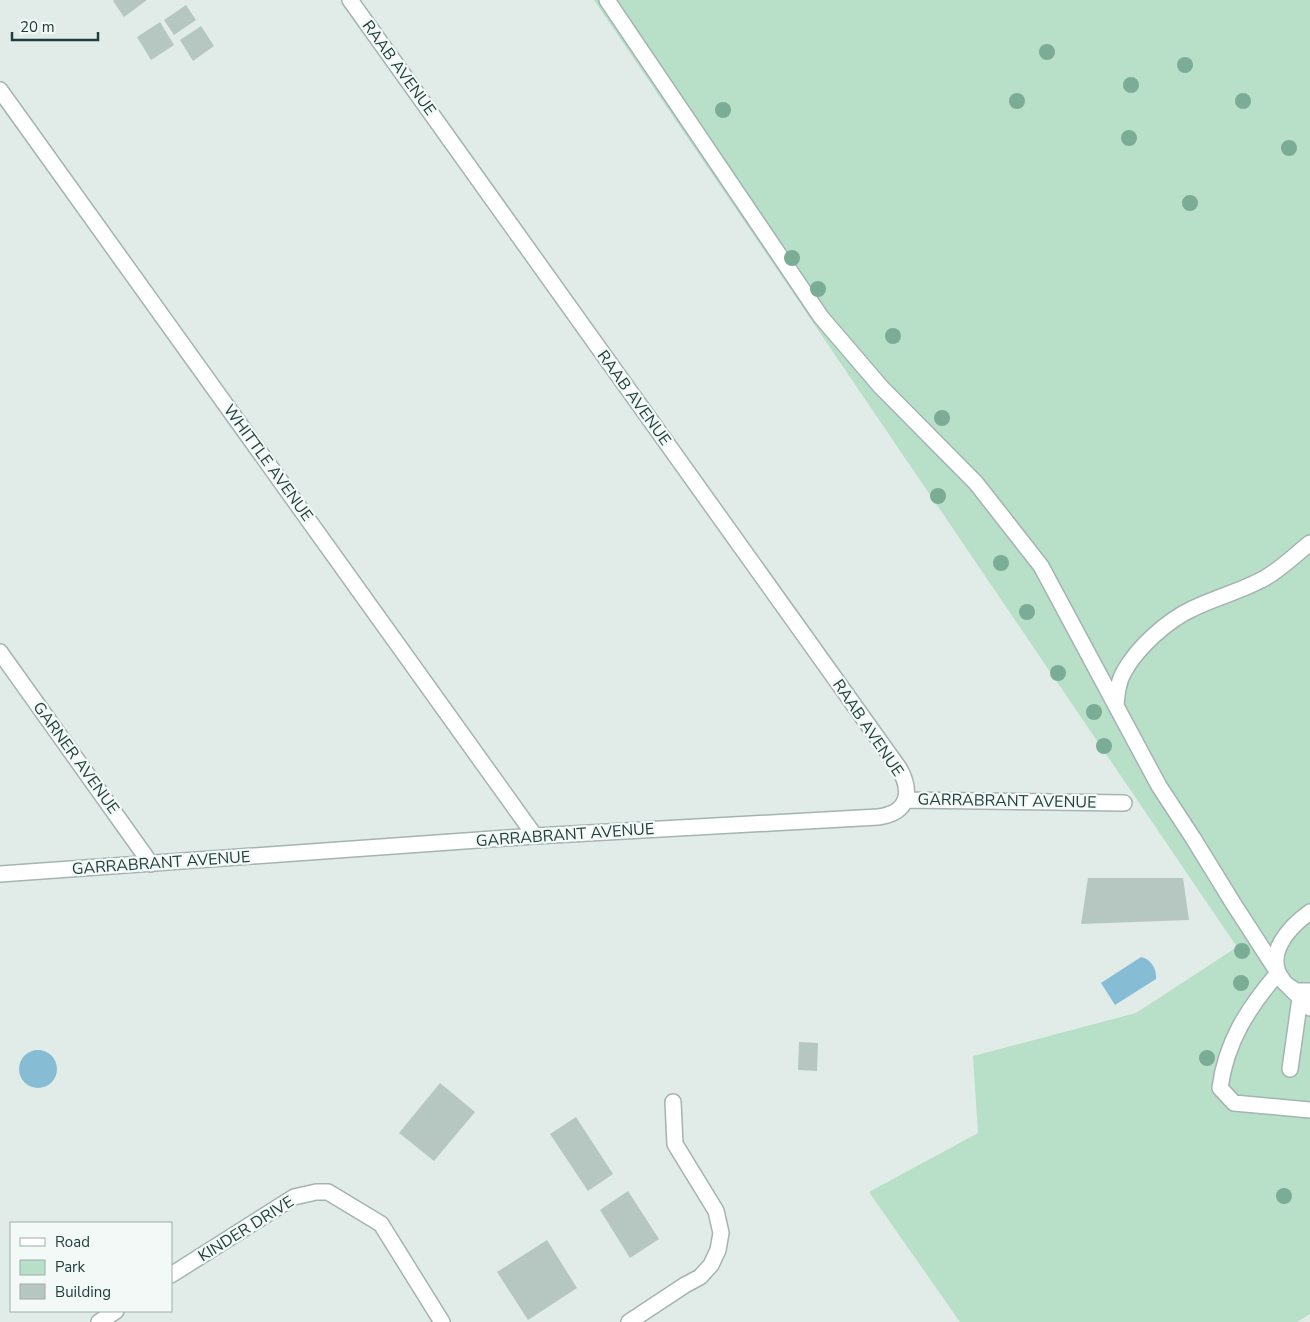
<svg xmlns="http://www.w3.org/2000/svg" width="1310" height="1322" font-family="'Nunito Sans',sans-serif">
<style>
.green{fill:#b8dfc8}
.water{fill:#86bdd5}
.building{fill:#b6c7c2}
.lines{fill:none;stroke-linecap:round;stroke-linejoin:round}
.minor-casing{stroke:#a3b4b1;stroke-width:18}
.minor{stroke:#fff;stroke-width:15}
.tree{fill:#7bac96}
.labels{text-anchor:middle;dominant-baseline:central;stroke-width:4.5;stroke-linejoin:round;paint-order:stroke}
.street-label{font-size:16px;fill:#203e3a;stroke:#f2f9f6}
</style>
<rect width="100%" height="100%" fill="#e1ece9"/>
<path class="green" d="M 594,0 L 1310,0 L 1310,1314 L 1297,1322 L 960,1322 L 869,1192 L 978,1133 L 973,1056 L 1136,1013 L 1237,947 Z"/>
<path class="water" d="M 1141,957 C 1151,959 1157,969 1156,979 L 1115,1005 L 1101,983 Z
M19 1069a19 19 0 1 1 38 0a19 19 0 1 1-38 0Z"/>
<path class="building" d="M 114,0 L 147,0 L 124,17 L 113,1 Z
M 186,5 L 196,20 L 174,35 L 164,20 Z
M 160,22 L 174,45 L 151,60 L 137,37 Z
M 201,26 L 214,46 L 193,61 L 180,40 Z
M 1088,878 L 1183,878 L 1189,920 L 1081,924 Z
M 799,1042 L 818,1043 L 817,1071 L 798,1070 Z
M 440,1083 L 475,1112 L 434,1161 L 399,1133 Z
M 576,1117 L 613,1174 L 588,1191 L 550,1134 Z
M 628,1191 L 659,1239 L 630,1258 L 600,1210 Z
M 547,1240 L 577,1288 L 528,1320 L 497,1272 Z"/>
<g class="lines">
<g class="minor-casing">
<path id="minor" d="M 607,0 L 821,317 L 881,387 L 976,483 L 1041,566 L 1159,786 L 1193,838 L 1233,903 L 1284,982 L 1310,1008
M 0,90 L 535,836
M 0,652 L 151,864
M 1116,706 C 1117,694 1118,681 1125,670 C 1138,647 1168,620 1192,609 C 1216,597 1242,591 1265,578 C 1281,569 1296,554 1310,543
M 906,800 L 1124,803
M 0,874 L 535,836 L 878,817 C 908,813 913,793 899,768 L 350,0
M 1310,912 C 1289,927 1263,955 1283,981 C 1286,985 1292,988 1296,991 L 1310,991
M 1278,973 C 1248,1008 1226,1042 1220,1088 L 1234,1103 L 1310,1110
M 1290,1069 L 1300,998
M 171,1275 L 294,1197 L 316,1192 L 328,1192 L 381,1224 L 442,1322
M 99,1322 L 116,1311
M 629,1322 L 685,1285 L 700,1277 L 711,1265 L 718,1250 L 721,1233 L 716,1211 L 675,1144 L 673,1102"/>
</g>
<use href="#minor" class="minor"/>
</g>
<g class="tree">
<circle cx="1047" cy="52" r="8"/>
<circle cx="1185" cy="65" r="8"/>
<circle cx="1131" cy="85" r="8"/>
<circle cx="1017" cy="101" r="8"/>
<circle cx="1243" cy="101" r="8"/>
<circle cx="723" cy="110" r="8"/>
<circle cx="1129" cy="138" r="8"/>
<circle cx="1289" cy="148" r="8"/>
<circle cx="1190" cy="203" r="8"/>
<circle cx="792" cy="258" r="8"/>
<circle cx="818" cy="289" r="8"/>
<circle cx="893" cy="336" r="8"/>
<circle cx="942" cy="418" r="8"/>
<circle cx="938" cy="496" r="8"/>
<circle cx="1001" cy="563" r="8"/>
<circle cx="1027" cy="612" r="8"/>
<circle cx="1058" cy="673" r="8"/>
<circle cx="1094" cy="712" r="8"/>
<circle cx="1104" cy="746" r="8"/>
<circle cx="1242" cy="951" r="8"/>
<circle cx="1241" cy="983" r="8"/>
<circle cx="1207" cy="1058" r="8"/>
<circle cx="1284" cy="1196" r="8"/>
</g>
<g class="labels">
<g class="street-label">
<text transform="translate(399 68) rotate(54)">RAAB AVENUE</text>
<text transform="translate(634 398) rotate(54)">RAAB AVENUE</text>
<text transform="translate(268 463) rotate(54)">WHITTLE AVENUE</text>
<text transform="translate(868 728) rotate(56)">RAAB AVENUE</text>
<text transform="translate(76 758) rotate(54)">GARNER AVENUE</text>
<text transform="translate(1007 801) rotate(1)">GARRABRANT AVENUE</text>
<text transform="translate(565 835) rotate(-4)">GARRABRANT AVENUE</text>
<text transform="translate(161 863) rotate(-4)">GARRABRANT AVENUE</text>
<text transform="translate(246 1229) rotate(-32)">KINDER DRIVE</text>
</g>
</g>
<rect x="10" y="1222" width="162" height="90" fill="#f2f9f6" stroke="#9eaeab"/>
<rect x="20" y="1238" width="25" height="8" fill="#ffffff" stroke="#9eaeab"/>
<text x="55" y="1247" font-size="15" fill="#203e3a">Road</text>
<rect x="20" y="1260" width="25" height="15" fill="#b8dfc8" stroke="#9eaeab"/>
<text x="55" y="1272" font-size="15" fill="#203e3a">Park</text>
<rect x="20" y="1284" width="25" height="15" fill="#b6c7c2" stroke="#9eaeab"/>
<text x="55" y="1297" font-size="15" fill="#203e3a">Building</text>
<path d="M12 32v8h86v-8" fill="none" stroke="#203e3a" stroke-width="2.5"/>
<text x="20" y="32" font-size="15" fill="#203e3a" stroke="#f2f9f6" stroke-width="4" paint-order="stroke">20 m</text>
</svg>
